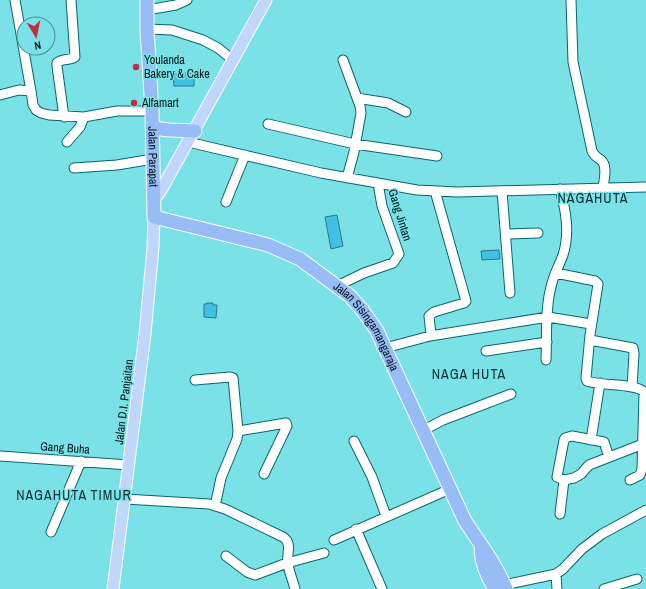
<svg xmlns="http://www.w3.org/2000/svg" width="646" height="589" font-family="'Archivo Narrow',sans-serif">
<style>
.building{fill:#40c1e4;stroke:#2c758a}
.lines{fill:none;stroke-linecap:round;stroke-linejoin:round}
.minor-casing{stroke:#07676b;stroke-width:11}
.major-casing{stroke:#fff;stroke-width:13}
.highway-casing{stroke:#fff;stroke-width:15}
.minor{stroke:#fff;stroke-width:9}
.major{stroke:#c1d7fa;stroke-width:11}
.highway{stroke:#98bcf6;stroke-width:13}
.poi-dot{fill:#bf2f40;stroke:#7ae2e7;stroke-width:1.5}
.labels{text-anchor:middle;dominant-baseline:central;stroke-width:3;stroke-linejoin:round;paint-order:stroke}
.poi-label{font-size:12px;fill:#011617;stroke:#7ae2e7;text-anchor:start}
.street-label{font-size:12px;fill:#011617;stroke:#7ae2e7}
.quarter-label{font-size:14px;letter-spacing:1px;fill:#0e3032;stroke:#7ae2e7}
</style>
<rect width="100%" height="100%" fill="#7ae2e7"/>
<path class="building" d="M 194,73 L 194,86 L 174,86 L 173,74 Z
M 337,215 L 343,246 L 331,249 L 325,217 Z
M 499,250 L 500,259 L 482,260 L 481,251 Z
M 207,303 L 213,303 L 213,305 L 217,305 L 216,318 L 204,317 L 204,304 L 207,304 Z"/>
<g class="lines">
<g class="minor-casing">
<path id="minor" d="M 15,0 L 31,91
M 571,0 L 573,62 L 592,151 C 594,156 597,157 601,160 C 608,166 604,179 603,188
M 147,10 L 176,5 L 187,0
M 147,29 L 172,30 L 203,40 L 218,48 L 233,60
M 343,60 L 360,106 L 361,113 L 354,152 L 347,178
M 0,95 L 19,90 L 31,91 L 33,105 L 36,110 L 41,113 L 49,115 L 84,117 L 117,111 L 152,111
M 357,98 L 388,103 L 406,112
M 64,117 L 57,66 L 57,63 C 62,58 69,61 75,57 L 71,0
M 268,124 L 355,144 L 437,156
M 67,142 L 80,127 L 84,117
M 188,142 L 321,173 L 417,190 L 458,192 L 646,187
M 74,168 L 117,165 L 153,159
M 502,191 L 510,293
M 226,202 L 245,155
M 506,234 L 538,233
M 556,273 L 595,281 L 598,284 L 590,335 L 586,378 L 587,381 C 599,386 636,383 644,392 L 642,469 L 640,475 L 630,480
M 337,286 L 364,273 L 393,263 L 399,254 L 382,206 L 378,183
M 431,335 L 429,316 L 434,312 L 464,303 L 466,301 L 435,191
M 590,340 L 633,348 L 634,354 L 632,387
M 385,348 L 430,336 L 548,317 L 591,324
M 486,351 L 547,342
M 546,360 C 547,338 545,308 551,287 C 553,276 559,266 563,255 C 570,233 566,211 560,189
M 195,380 L 230,377 L 233,378 L 238,431
M 424,430 L 443,420 L 511,394
M 591,440 L 600,383
M 354,441 L 372,477 L 386,516
M 0,456 L 129,465
M 609,457 L 604,442 L 572,436 L 565,438 L 564,440 L 557,477 L 564,480 L 574,478 L 581,474 L 589,465 L 643,444
M 125,499 L 209,504 L 225,509 L 283,537 C 293,543 286,555 288,564 C 289,572 293,581 295,589
M 215,506 L 221,478 L 237,439 L 238,431 L 286,423 L 287,426 L 264,474
M 560,514 L 564,480
M 356,529 L 382,589
M 51,532 L 81,461
M 334,540 L 450,489
M 226,556 L 247,572 L 255,575 L 287,563 L 324,553
M 556,574 L 557,589
M 504,585 L 556,574 L 563,569 L 582,549 L 602,534 L 646,510
M 604,589 L 637,579"/>
</g>
<g class="major-casing">
<path id="major" d="M 154,199 L 160,192 L 266,0
M 113,589 L 145,334 L 153,248 L 154,217"/>
</g>
<g class="highway-casing">
<g id="highway">
<path id="s1" d="M 147,0 L 147,29 L 152,111 L 154,217 L 268,245 L 300,259 L 350,296 L 363,311 L 377,331 L 465,521 C 480,544 496,564 506,589"/>
<path d="M 153,128 L 169,130 L 195,131"/>
<path d="M 481,551 C 482,564 488,578 495,589"/>
</g>
</g>
<use href="#minor" class="minor"/>
<use href="#major" class="major"/>
<use href="#highway" class="highway"/>
</g>
<g class="poi-dot">
<circle cx="136" cy="67" r="4"/>
<circle cx="134" cy="103" r="4"/>
</g>
<g class="labels">
<g class="poi-label">
<text x="144" y="60">Youlanda<tspan x="144" dy="14">Bakery &amp; Cake</tspan></text>
<text x="142" y="103">Alfamart</text>
</g>
<g class="street-label">
<text stroke="none"><textPath href="#s1" startOffset="157">Jalan Parapat</textPath></text>
<text transform="translate(400 215) rotate(73)">Gang Jintan</text>
<text stroke="none"><textPath href="#s1" startOffset="466">Jalan Sisingamangaraja</textPath></text>
<text transform="translate(124 402) rotate(-83)">Jalan D.I. Panjaitan</text>
<text transform="translate(65 448) rotate(4)">Gang Buha</text>
</g>
<g class="quarter-label">
<text x="593" y="198">NAGAHUTA</text>
<text x="469" y="374">NAGA HUTA</text>
<text x="74" y="495">NAGAHUTA TIMUR</text>
</g>
</g>
<g transform="translate(36 36) rotate(170)"><circle r="19" fill="#7ae2e7" stroke="#4a9094"/>
<path d="M0-3L7 15L0 10L-7 15Z" fill="#bf2f40"/>
<text y="-6" font-size="11" font-weight="bold" text-anchor="middle" fill="#011617">N</text>
</g>
</svg>
